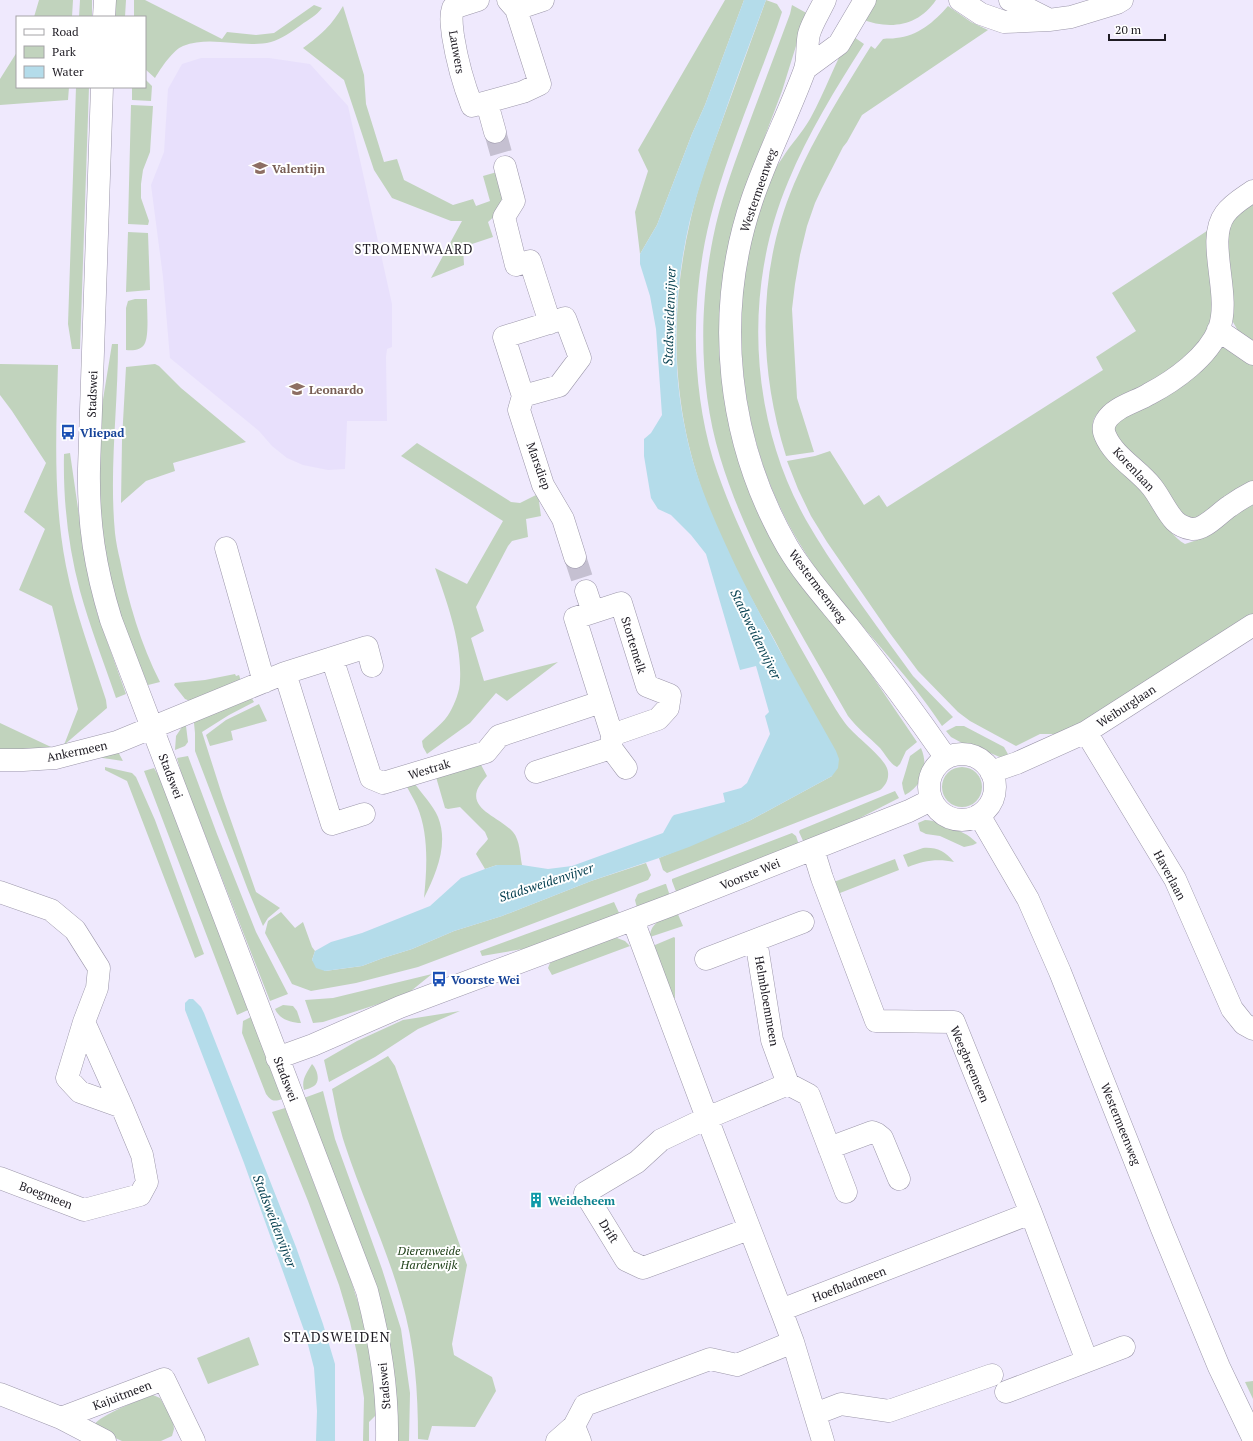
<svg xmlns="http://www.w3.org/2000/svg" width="1253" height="1441" font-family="'PT Serif',serif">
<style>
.built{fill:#e8e0fc}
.green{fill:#c1d3bd}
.water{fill:#b4dcea}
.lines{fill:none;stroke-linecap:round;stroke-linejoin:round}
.minor-tunnel{stroke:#c5c0d1;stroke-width:22;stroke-dasharray:22 11;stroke-linecap:butt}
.minor-casing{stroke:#9c97aa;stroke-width:23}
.major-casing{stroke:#9c97aa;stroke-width:23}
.minor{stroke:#fff;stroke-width:22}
.major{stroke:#fff;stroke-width:22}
.labels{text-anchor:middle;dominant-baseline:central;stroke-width:4;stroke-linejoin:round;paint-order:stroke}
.street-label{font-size:12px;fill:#1e1b23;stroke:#fff}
.education-label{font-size:12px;font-weight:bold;fill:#785e54;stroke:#fff;text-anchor:start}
.transit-label{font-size:12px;font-weight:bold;fill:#164399;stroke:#fff;text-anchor:start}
.culture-label{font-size:12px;font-weight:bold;fill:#0d838f;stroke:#fff;text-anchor:start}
.park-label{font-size:12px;font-style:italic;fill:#1f4018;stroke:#fff}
.neighbourhood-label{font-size:13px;letter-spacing:1px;fill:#1e1b23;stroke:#fff}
.water-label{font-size:13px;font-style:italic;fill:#0a4353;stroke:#fff}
.quarter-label{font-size:14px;letter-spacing:1px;fill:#1e1b23;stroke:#fff}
</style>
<rect width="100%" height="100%" fill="#efe9fd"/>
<path class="built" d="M 201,58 L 269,58 L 310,64 L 348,106 L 392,304 L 392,347 L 387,349 L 386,357 L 387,421 L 347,421 L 345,469 L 328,470 L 303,465 L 287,458 L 272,446 L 259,431 L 170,358 L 163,277 L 151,185 L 164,152 L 168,89 L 182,64 Z"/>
<path class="green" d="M 39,0 L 73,0 L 72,17 L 34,17 Z
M 80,0 L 92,0 L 92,17 L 79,17 Z
M 113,0 L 126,0 L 125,17 L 112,17 Z
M 134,0 L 145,0 L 222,39 L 227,32 L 256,35 L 274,33 L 314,5 L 322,8 C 317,15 308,20 301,25 C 293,31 281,39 271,42 C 242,49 212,35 183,46 C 173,50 161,68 155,78 L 145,69 L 145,17 L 134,17 Z
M 725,0 L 744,0 L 705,105 L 692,134 L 657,225 L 640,254 L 635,212 L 648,171 L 638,150 Z
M 766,0 L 777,4 L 782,12 L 777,27 C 756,86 731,144 714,204 C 691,285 689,378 713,459 C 721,484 731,509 742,533 C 762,578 786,622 811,666 C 822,685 832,705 845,723 C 854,736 887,758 888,772 C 889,780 885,786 880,790 L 667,873 L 663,870 L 659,858 L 749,821 L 832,776 C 818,739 804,700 787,665 C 778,644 765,624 754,603 C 737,572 721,539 708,506 C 672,414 668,318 690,222 C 697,189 709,156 721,124 C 736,83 751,41 766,0 Z
M 874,0 L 936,0 C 918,27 889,30 861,19 Z
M 792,5 L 810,15 L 796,46 L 782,91 L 742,197 L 732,435 L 860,658 L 917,742 L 906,751 L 900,764 L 897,767 C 890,764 885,754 880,748 C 869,737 857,728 848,716 C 801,633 748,549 720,457 C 699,388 699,308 713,238 C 720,203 732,170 744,137 C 759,96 775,55 790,14 Z
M 343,6 L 364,75 L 366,104 L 384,162 L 397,159 L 404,180 L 453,205 L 473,199 L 476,206 L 490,201 L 483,176 L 497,172 L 503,193 L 501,203 L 498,213 L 488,222 L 493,237 L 463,247 L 464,265 L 431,278 L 462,221 L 451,221 L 392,198 L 374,170 L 344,80 L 303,48 C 322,34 331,26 343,6 Z
M 948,6 L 971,22 L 988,30 L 862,115 L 847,142 L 843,147 L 822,188 L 815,203 L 807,226 L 800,255 L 795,284 L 792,309 L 797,398 L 814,452 L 786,456 C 758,366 757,272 794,184 C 815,135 843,91 871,46 L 875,49 L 883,39 C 888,38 892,39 896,38 C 918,36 934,22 948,6 Z
M 851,35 L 864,44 C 836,88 808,133 788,182 C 743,289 749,418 806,520 C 819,543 834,565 849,587 C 867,613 886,639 905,665 L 913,676 L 953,717 L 942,726 C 906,671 859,626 820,574 C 739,465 720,319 765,192 C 770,180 775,168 783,157 C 791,144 802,133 810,119 C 825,92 835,62 851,35 Z
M 17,52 L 17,87 L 69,87 L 68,100 L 0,105 L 0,79 Z
M 145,79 L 152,86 L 151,101 L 132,100 L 132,87 L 145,87 Z
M 76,87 L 89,87 L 80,349 L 72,349 L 68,324 Z
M 131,105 L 153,106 L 150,152 L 143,170 L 141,184 L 141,198 L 149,221 L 148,225 L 128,224 Z
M 1253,196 L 1253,349 L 1238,331 L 1233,322 L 1230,312 L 1223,254 L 1232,213 Z
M 1213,227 L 1214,319 L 1189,360 L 1100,411 C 1093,417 1091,424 1094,432 C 1107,447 1123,462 1135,478 C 1148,496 1166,534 1185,544 L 1197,540 L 1209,529 L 1253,498 L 1253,619 L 1065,734 L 1040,734 L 1016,746 L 970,721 L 958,712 L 918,671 L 889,632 L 827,542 L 811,516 L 798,489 L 787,461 L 815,456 L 830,451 L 864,505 L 879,495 L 887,507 L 1103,370 L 1096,357 L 1136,331 L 1112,293 Z
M 128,232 L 148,233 L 150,290 L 126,292 Z
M 135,299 L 147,299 C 147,309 149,335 145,343 C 142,350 133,351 126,350 L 126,308 L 128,301 Z
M 112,344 L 118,344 C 118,407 109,470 115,533 C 116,542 118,552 120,560 C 128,601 141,645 160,682 L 148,685 L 117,609 L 108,574 L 100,522 L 99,424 Z
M 1219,347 L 1225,347 L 1253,363 L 1253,485 L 1203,518 L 1185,519 L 1141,468 L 1113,431 L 1116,420 Z
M 0,364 L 58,365 C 56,432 53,499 66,566 C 75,612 92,656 106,700 L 107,708 L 64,745 L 78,709 L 52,606 L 19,590 L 45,529 L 24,512 L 46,463 L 12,411 L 0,395 Z
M 155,364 L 159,366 L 181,388 L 246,442 L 173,463 L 175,471 L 146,481 L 121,503 L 122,440 L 126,367 Z
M 417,443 L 511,502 L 520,503 L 538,494 L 541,516 L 526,519 L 528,537 L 512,541 L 508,546 L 476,607 L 484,631 L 471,638 L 484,681 L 558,662 L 507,701 L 496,693 L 470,723 L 427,754 L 423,747 L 422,741 C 430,733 445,722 450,712 C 455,703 460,691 460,680 C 462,643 447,602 435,568 L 467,584 L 503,521 L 401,456 Z
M 70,453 L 85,557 L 97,613 L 126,694 L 116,698 C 104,663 90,627 80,591 C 68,546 63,500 64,454 Z
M 235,674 L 236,676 L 239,675 L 241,681 L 190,701 L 185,699 L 174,685 L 175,683 L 205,680 Z
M 251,697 L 254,702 L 229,715 L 202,732 L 223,798 L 256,892 L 280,908 L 268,918 L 263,926 L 248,890 L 195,751 L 195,733 L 194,723 L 197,717 Z
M 259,704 L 267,721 L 231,731 L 233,740 L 210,746 L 206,735 L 226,720 Z
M 0,723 L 51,747 L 42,749 L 0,751 Z
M 184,724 L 186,726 L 188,742 L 185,746 L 175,750 L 176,736 Z
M 956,726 L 964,726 L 1004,747 L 1009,756 L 1002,758 L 974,746 L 962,743 L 951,737 L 946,731 Z
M 116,748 L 123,761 L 96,757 Z
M 921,748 C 929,767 923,785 905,795 L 903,789 L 902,783 L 906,770 L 910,756 Z
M 188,756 L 217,834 L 256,932 L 288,994 L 270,1001 L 182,776 L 177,758 Z
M 480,763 L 487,776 C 457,807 497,814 513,832 C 520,840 520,855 522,865 L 497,865 L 485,869 L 476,854 C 479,848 484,845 488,839 L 485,832 L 460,807 L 448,809 L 445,808 L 436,777 Z
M 105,767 L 132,773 L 136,777 L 155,820 L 204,954 L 195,958 L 127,781 L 105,770 Z
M942 787a20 20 0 1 1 40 0a20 20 0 1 1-40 0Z
M 154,768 L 163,783 L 248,1010 L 237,1015 L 144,771 Z
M 415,784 C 422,794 433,805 438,817 C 449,844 436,874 424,898 C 427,868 429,834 417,806 C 414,799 410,793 407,787 Z
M 895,791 L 899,798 L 856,820 L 804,843 L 799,832 L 800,830 Z
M 925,820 C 935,820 940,824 949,827 C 961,832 967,833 977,843 L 973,845 L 964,847 L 940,836 L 926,834 L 920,831 L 918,823 Z
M 792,833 L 796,836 L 799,845 L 677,894 L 672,881 L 672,879 Z
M 923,848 C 936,847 945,851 954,862 C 937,858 923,861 908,867 L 903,855 Z
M 895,859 L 899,870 L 840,893 L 842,900 L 840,900 L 831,883 Z
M 646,863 L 651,875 L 648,880 L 418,967 L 356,983 L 311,991 L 292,984 L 265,933 L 268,921 L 281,912 L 295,928 L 303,922 L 312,947 L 315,951 L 312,960 L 325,971 L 362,966 L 383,958 L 412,949 L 454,931 L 502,916 L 591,881 Z
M 665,884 L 666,884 L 670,896 L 637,908 L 635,900 L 638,894 Z
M 614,902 L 620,915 L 528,948 L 482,956 L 480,951 Z
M 677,912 L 683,926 L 650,937 C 650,922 665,918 677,912 Z
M 674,937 L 675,938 L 675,998 L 672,998 L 654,947 L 655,945 Z
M 617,938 L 625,941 L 630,946 L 552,975 L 548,968 L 550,963 C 571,953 593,941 617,938 Z
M 432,974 L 406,995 L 323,1022 L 313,1023 L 305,1000 L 333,998 Z
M 283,1005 L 293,1006 L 297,1011 L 301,1023 C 291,1023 279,1019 275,1009 Z
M 460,1011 L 418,1029 L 375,1057 L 329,1082 L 324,1060 L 357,1041 L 403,1020 Z
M 251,1017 L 282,1099 C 274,1102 271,1101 266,1094 L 242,1033 L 243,1021 Z
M 388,1056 L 395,1066 L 467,1265 L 452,1344 L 454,1355 L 492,1377 L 496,1391 L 475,1427 L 432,1426 L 428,1440 L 418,1439 C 418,1392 415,1344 401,1299 C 386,1246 362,1197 345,1145 C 339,1127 336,1108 332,1089 Z
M 312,1064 C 317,1069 321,1081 314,1086 C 311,1088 307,1089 304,1090 C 301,1080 307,1072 312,1064 Z
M 323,1091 L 335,1139 L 382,1269 L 401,1329 L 410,1393 L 409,1441 L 396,1441 L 304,1098 Z
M 285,1108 L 351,1280 C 360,1309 370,1338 373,1368 C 375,1383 375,1399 376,1415 L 369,1422 L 369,1441 L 363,1441 L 364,1398 L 357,1354 L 350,1322 L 339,1285 L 308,1201 L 272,1112 Z
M 249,1337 L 259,1365 L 208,1384 L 197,1358 Z
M 1253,1381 L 1253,1399 L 1245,1382 Z
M 153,1395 L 160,1398 L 173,1421 L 174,1429 L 172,1436 L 161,1441 L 122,1441 L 106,1434 L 94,1425 C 100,1415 141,1399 153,1395 Z"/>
<path class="water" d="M 744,0 L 766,0 C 751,40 736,80 722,121 C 710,154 699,186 690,220 C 674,288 671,360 685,428 C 694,477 715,522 736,567 C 767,630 802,690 836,751 L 839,759 L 838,768 L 832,776 L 749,821 L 689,847 L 659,858 L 591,881 L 502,916 L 454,931 L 412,949 L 383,958 L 362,966 L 325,971 L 316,968 L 312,960 L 315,951 L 331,942 L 362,933 L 430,906 L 461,878 L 485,869 L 497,865 L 522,865 L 548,869 L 572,866 L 663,833 L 672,817 L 674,815 L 725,802 L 723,793 L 741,788 L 747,783 L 770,734 L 765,716 L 769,712 L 756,666 L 740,670 L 706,554 L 691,535 L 671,515 L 658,509 L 651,498 L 644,456 L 644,439 L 651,433 L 662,415 L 656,329 L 650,296 L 640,264 L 640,254 L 657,225 L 692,134 L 705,105 Z
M 189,999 L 193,999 L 201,1007 L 204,1013 L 296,1247 L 323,1324 L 335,1364 L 335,1441 L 316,1441 L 317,1411 L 314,1368 L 305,1333 L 244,1163 L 185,1010 L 185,1003 Z"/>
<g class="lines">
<path class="minor-tunnel" d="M 495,132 L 505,167
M 575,557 L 586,591"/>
<g class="minor-casing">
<path id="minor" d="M 478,0 L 453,8 C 450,17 452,26 453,36 C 457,61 463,83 472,106 L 523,92 L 540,84 L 516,9 L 508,0
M 825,0 C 820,11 812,23 809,34 C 806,46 809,60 804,72 C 788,115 767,156 752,200 C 713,315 727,441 787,546 C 804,575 827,600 848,626 C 882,669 915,713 946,758
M 516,9 L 543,0
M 104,17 L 105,0
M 805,69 L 839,44 L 865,0
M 102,87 L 89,469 C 88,523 95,568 111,620 L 367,1291 C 380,1342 388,1389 387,1441
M 487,103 L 495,132
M 505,167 L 514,201 L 504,217 L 516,265 L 530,261 L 550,323
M 1253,191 C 1243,198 1232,204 1225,214 C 1205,241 1232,294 1219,329 C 1208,357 1174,381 1149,394 C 1136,402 1114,407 1106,421 C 1103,426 1103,430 1105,435 C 1114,457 1138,469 1152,487 C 1160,497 1167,513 1175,521 C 1180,526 1186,528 1192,529 C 1205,530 1219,513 1230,506 C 1237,501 1245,496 1253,492
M 565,318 L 580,358 L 559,386 L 523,396 L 504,337 Z
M 1218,330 L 1253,354
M 523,396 L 519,410 L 543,485 L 563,519 L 575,557
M 226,548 L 264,682
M 586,591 L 593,612
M 621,603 L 647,686 L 670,695 L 668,708 L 658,719 L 612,735 L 575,618 Z
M 332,658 L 371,778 L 383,783 L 486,752 L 499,736 L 601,702
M 285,673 L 332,824 L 364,814
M 1086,732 L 1175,879 L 1232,1009 L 1244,1024 L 1253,1029
M 611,748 L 626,768
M929 787a33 33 0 1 1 66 0a33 33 0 1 1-66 0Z
M 0,760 L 23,760 L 55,758 L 117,742 L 285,673 L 367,647 L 372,666
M 536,772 L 611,748 L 612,735
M 991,772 L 1017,763 L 1086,732 L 1253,625
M 979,815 L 1028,899 L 1060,972 L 1162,1229 L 1219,1367 L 1253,1438
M 813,849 L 822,878 L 876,1021 L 954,1022 L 1031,1213 L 1087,1361
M 0,892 L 51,910 L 75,930 L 99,968 L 97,988 L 84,1022 L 67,1078 L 80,1092 L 122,1107 L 84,1022
M 633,920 L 707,1118 L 781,1310
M 756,940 L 772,1040 L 788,1084 L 809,1095 L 846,1192
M 706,959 L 803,922
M 277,1058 L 313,1045 L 400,1007 L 669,906 L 909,811 L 931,800
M 829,1148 L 872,1132 L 877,1134 L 882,1138 L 899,1179
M 0,1178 L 84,1210 L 140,1195 L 147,1182 L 142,1155 L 122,1107
M 749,1229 L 643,1268 L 626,1260 L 585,1193 L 637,1162 L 661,1140 L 707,1118 L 788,1084
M 1006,1392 L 1124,1347
M 0,1394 L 61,1418 L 105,1441
M 815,1414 L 841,1404 L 889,1411 L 992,1375
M 61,1418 L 164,1379 L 194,1441
M 557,1441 L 574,1426
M 580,1441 L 574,1426 L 585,1405 L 710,1359 L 737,1365 L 793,1342
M 823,1441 L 793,1342 L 781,1310 L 1031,1213"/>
</g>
<g class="major-casing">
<path id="major" d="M 960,0 L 981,14 L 1004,22 L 1049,20 L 1071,17 L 1117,3 L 1122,0
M 1010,0 L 1048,19"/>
</g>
<use href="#minor" class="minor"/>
<use href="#major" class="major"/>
</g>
<defs>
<g id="school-bare" transform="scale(1.2)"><path d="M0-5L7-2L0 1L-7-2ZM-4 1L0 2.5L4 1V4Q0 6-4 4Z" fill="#8d6e63" stroke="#fff" stroke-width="2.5" paint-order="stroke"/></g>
<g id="bus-bare" transform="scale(1.2)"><path d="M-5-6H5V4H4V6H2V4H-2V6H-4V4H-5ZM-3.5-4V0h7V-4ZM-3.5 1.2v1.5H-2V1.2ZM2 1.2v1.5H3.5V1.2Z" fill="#1a4fb4" stroke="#fff" stroke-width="2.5" paint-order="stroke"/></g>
<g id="building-bare" transform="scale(1.2)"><path d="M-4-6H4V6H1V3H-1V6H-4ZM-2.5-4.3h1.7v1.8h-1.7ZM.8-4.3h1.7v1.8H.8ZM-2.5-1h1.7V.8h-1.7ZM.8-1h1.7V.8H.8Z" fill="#0f9aa8" stroke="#fff" stroke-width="2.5" paint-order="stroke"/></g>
</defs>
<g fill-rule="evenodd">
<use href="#school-bare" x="260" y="168"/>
<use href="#school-bare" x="297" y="389"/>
<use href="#bus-bare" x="68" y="432"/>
<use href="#bus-bare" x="439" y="979"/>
<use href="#building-bare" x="536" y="1200"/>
</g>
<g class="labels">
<g class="street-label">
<text transform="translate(457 52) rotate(80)">Lauwers</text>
<text transform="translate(758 190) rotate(-71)">Westermeenweg</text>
<text transform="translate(92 394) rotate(-88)">Stadswei</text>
<text transform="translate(539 466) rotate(70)">Marsdiep</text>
<text transform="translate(1134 469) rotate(47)">Korenlaan</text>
<text transform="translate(818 586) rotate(53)">Westermeenweg</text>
<text transform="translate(634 645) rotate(73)">Stortemelk</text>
<text transform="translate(1126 706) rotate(-33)">Weiburglaan</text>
<text transform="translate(77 751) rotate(-12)">Ankermeen</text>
<text transform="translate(429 769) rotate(-17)">Westrak</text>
<text transform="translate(171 776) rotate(69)">Stadswei</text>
<text transform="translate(750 874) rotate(-22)">Voorste Wei</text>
<text transform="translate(1170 875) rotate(62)">Haverlaan</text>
<text transform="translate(767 1001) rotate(80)">Helmbloemmeen</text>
<text transform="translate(970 1064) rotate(67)">Weegbreemeen</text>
<text transform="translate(286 1079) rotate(69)">Stadswei</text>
<text transform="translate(1121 1124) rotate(68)">Westermeenweg</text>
<text transform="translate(46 1195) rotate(21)">Boegmeen</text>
<text transform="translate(609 1231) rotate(58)">Drift</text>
<text transform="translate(849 1284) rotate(-21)">Hoefbladmeen</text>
<text transform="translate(384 1386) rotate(-95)">Stadswei</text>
<text transform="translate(122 1395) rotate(-21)">Kajuitmeen</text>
</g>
<g class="education-label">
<text x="272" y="168">Valentijn</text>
<text x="309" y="389">Leonardo</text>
</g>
<g class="transit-label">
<text x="80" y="432">Vliepad</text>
<text x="451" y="979">Voorste Wei</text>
</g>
<g class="culture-label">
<text x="548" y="1200">Weideheem</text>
</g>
<g class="park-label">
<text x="429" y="1250">Dierenweide<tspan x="429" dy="14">Harderwijk</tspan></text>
</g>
<g class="neighbourhood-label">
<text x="414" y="249">STROMENWAARD</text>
</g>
<g class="water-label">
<text transform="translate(669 316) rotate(-88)">Stadsweidenvijver</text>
<text transform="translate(756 634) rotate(64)">Stadsweidenvijver</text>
<text transform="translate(546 882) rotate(-18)">Stadsweidenvijver</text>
<text transform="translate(275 1221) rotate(69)">Stadsweidenvijver</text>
</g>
<g class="quarter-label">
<text x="337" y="1336">STADSWEIDEN</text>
</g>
</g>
<rect x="16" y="16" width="130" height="72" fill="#ffffff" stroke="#a5a4a7"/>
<rect x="24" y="29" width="20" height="6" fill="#ffffff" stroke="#a5a4a7"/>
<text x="52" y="36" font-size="12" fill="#1e1b23">Road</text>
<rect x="24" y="46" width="20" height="12" fill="#c1d3bd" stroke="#a5a4a7"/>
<text x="52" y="56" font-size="12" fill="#1e1b23">Park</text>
<rect x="24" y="66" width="20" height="12" fill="#b4dcea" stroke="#a5a4a7"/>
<text x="52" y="76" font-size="12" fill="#1e1b23">Water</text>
<path d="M1109 34v6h56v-6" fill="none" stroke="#1e1b23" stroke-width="2"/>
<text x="1115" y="34" font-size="12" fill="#1e1b23" stroke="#ffffff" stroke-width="3" paint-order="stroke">20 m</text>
</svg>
